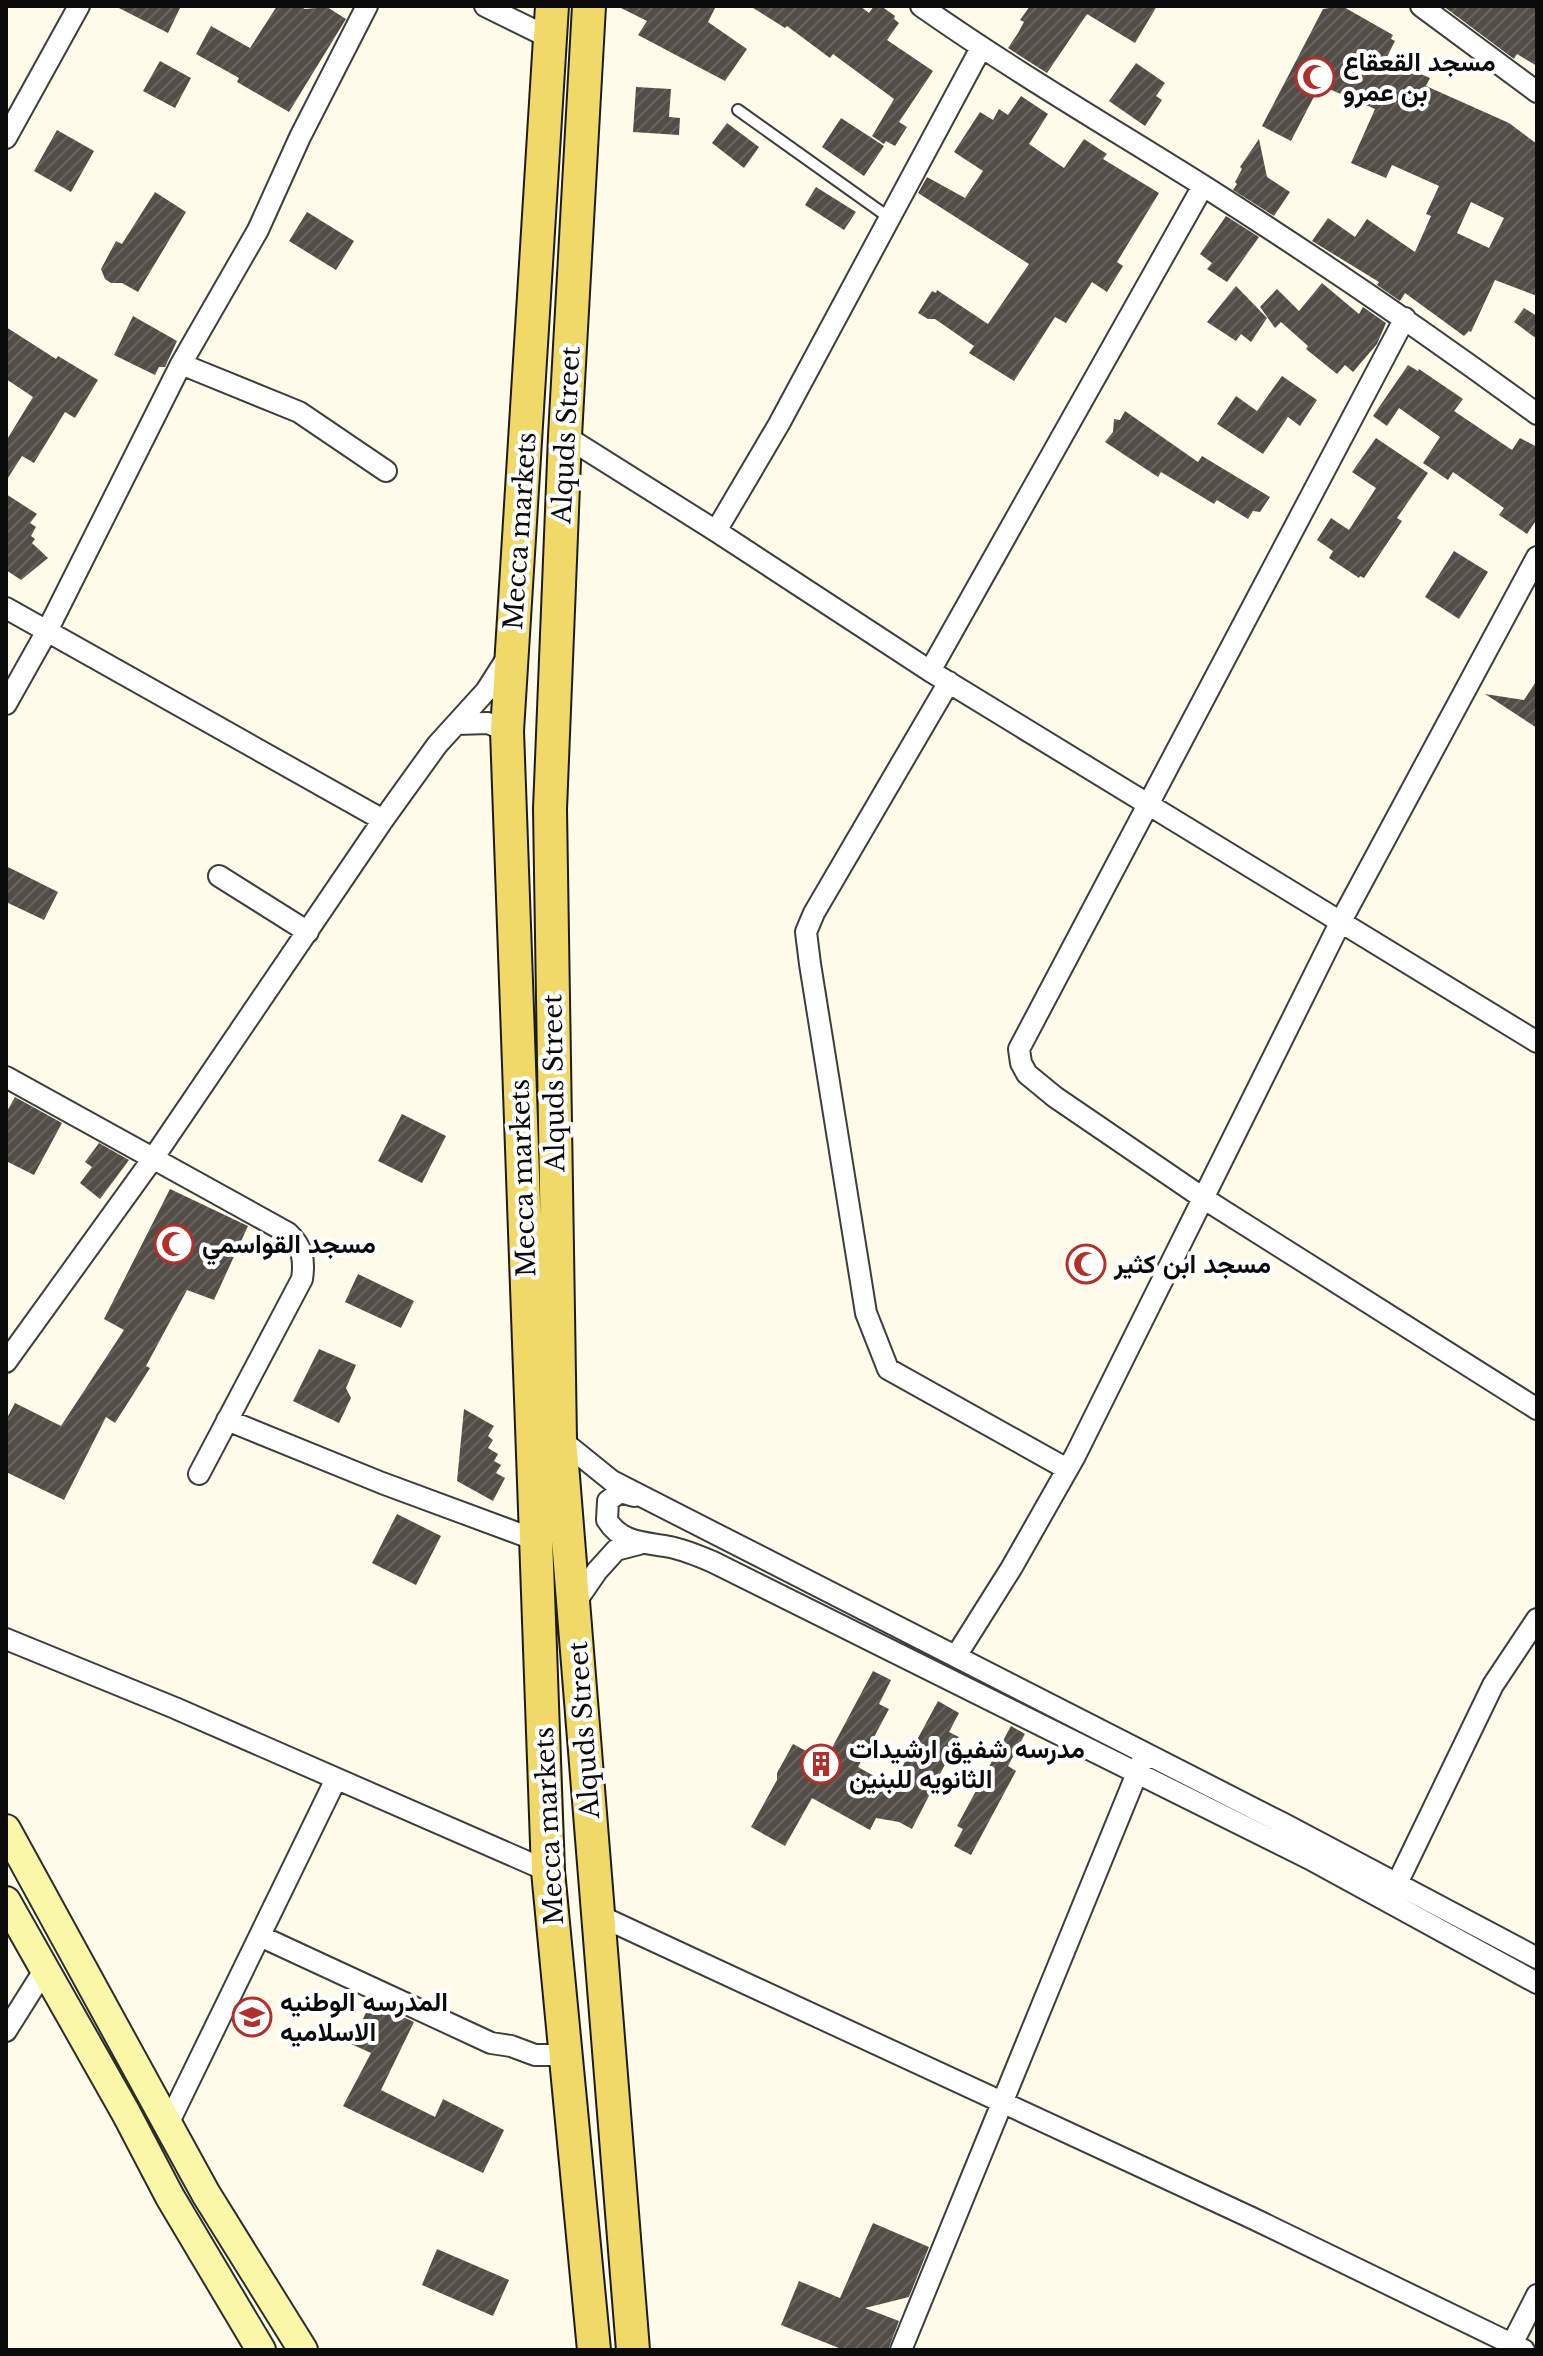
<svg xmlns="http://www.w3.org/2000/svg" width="1543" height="2356" font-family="'Libre Baskerville',Vazirmatn,serif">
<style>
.building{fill:url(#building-hatch);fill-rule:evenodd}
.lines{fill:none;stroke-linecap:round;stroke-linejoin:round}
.lane-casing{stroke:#3e3e3e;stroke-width:14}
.street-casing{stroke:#3e3e3e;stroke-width:24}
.secondary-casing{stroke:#2d2d2d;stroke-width:32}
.primary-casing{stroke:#1c1c1c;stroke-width:36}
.lane{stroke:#fff;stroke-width:10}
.street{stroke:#fff;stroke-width:20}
.secondary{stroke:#faf7a9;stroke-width:28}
.primary{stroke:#f0d968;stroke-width:32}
.labels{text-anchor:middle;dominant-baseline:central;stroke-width:8;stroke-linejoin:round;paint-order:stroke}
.poi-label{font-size:26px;font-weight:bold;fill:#0b0b0b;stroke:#fff;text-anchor:start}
.street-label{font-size:26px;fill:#0b0b0b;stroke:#fff}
</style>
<defs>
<pattern id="building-hatch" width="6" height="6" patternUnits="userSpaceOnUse" patternTransform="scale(2)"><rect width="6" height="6" fill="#534d48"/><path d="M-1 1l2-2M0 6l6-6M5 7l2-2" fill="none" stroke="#67625e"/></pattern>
</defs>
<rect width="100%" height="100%" fill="#fefbea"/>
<path class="building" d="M 115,6 L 181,6 L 168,33 Z
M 277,6 L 300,6 L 305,9 L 327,7 L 346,19 L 289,112 L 237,82 L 239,78 L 196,54 L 211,26 L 250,48 Z
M 617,6 L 716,6 L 708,22 L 747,49 L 725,81 L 638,35 L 647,21 Z
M 750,6 L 860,6 L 869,13 L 874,6 L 881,6 L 895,16 L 894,19 L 899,23 L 887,40 L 933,71 L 899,122 L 907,127 L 895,146 L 886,141 L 884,144 L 872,136 L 894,99 L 833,54 L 830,58 L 787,26 L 785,28 Z
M 1030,6 L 1157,6 L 1135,43 L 1087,14 L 1047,73 L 1008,48 L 1018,33 L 1024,22 L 1020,20 Z
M 1342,6 L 1393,35 L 1391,39 L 1395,41 L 1386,59 L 1430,78 L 1426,86 L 1509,123 L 1537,144 L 1537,296 L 1495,280 L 1471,332 L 1469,331 L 1464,336 L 1405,293 L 1400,301 L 1377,285 L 1379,282 L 1312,241 L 1328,218 L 1355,237 L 1367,219 L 1415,252 L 1431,216 L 1426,214 L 1439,186 L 1392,165 L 1386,178 L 1351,163 L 1375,109 L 1320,85 L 1291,141 L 1262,126 L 1323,9 ZM 1471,202 L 1504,218 L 1489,248 L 1457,233 Z
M 1443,6 L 1537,6 L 1537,66 L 1517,54 L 1514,59 Z
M 160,61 L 191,78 L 175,108 L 143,91 Z
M 1136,63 L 1165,83 L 1156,96 L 1162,100 L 1145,126 L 1109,101 Z
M 636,87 L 671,89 L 669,117 L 680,118 L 679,135 L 633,132 Z
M 1021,96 L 1048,114 L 1029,144 L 1064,168 L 1084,139 L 1107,154 L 1103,159 L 1159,193 L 1117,262 L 1123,266 L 1107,292 L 1092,282 L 1066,323 L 1055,317 L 1014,381 L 969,353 L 974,346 L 935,319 L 928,319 L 918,313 L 932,291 L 936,293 L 937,290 L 988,324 L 1029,264 L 918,193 L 927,177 L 965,198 L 983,171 L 954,152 L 980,112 L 993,120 L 999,109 L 1008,115 Z
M 841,118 L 884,146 L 864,176 L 822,147 Z
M 727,123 L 759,147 L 744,168 L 712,143 Z
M 57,130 L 94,151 L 71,192 L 34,171 Z
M 1259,139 L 1267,177 L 1290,192 L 1274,216 L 1233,190 L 1237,184 L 1235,182 L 1242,169 L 1240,167 Z
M 816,187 L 856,212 L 844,230 L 805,205 Z
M 155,192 L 186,212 L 138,292 L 122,283 L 111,283 L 105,279 L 101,269 L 116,241 L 122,244 Z
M 307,212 L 354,241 L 336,270 L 289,241 Z
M 1226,216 L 1259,237 L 1227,282 L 1207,269 L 1212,263 L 1200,254 Z
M 1322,283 L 1359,314 L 1363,307 L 1386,323 L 1377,344 L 1353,372 L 1345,365 L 1337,374 L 1306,349 L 1308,346 L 1281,322 L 1275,328 L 1260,307 L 1277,289 L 1299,311 Z
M 1236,286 L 1267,318 L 1251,342 L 1241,334 L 1236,341 L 1207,322 Z
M 1524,308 L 1537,316 L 1537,339 L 1514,322 Z
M 133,316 L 177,341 L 165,367 L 159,367 L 155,375 L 114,355 Z
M 6,327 L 56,359 L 58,356 L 98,380 L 75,418 L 65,412 L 34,463 L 22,456 L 6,481 L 6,441 L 33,397 L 6,379 Z
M 1408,365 L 1418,371 L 1419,369 L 1463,399 L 1454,411 L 1512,450 L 1520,438 L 1537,447 L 1537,519 L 1527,534 L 1499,515 L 1504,508 L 1453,472 L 1448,480 L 1423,463 L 1440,437 L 1399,408 L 1387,426 L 1373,416 Z
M 1282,376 L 1317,400 L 1300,426 L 1288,417 L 1263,454 L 1217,424 L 1236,396 L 1257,411 Z
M 1125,411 L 1198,462 L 1202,456 L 1270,497 L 1260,512 L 1253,511 L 1248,519 L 1217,500 L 1214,504 L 1161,472 L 1158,477 L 1105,442 L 1113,432 L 1114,419 L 1120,420 Z
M 1376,438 L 1428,473 L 1397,518 L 1402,521 L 1364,578 L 1360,576 L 1359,578 L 1329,558 L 1333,551 L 1317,540 L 1331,518 L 1349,530 L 1376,488 L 1352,472 Z
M 6,494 L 37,514 L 30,523 L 36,527 L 31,536 L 35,539 L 32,543 L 48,558 L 21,580 L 6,570 Z
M 1454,551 L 1488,572 L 1459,619 L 1425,597 Z
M 1537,680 L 1537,728 L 1485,694 L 1524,700 Z
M 6,866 L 58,892 L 44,920 L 6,902 Z
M 15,1097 L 62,1123 L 34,1175 L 6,1161 L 6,1113 Z
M 402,1114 L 446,1136 L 422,1183 L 378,1161 Z
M 99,1143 L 129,1160 L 100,1199 L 80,1183 L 92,1167 L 85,1162 Z
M 170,1189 L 248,1226 L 214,1300 L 187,1290 L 146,1366 L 150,1368 L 115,1423 L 106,1417 L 64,1500 L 6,1472 L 6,1420 L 15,1403 L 61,1426 L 124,1330 L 104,1319 Z
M 358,1274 L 414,1301 L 401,1328 L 345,1302 Z
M 319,1349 L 356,1365 L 346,1388 L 351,1398 L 339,1423 L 293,1401 Z
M 464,1409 L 494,1426 L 488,1436 L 493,1440 L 488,1448 L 498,1454 L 494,1461 L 501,1465 L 496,1473 L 505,1478 L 493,1501 L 457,1481 Z
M 397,1514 L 441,1536 L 416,1585 L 372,1563 Z
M 873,1671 L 891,1680 L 879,1704 L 889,1709 L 858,1767 L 892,1786 L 938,1701 L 959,1713 L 949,1732 L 959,1737 L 912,1829 L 899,1822 L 876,1818 L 870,1830 L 812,1798 L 785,1846 L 751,1827 L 777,1780 L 777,1773 L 793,1744 L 825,1761 Z
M 1011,1726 L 1025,1734 L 1008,1766 L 1016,1771 L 971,1855 L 954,1846 L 963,1829 L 957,1826 Z
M 371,2002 L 414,2022 L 381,2090 L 435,2117 L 443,2099 L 504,2130 L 483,2173 L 343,2106 L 371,2053 L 351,2044 Z
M 873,2223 L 929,2247 L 909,2297 L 865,2308 L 899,2321 L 888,2350 L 844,2350 L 781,2325 L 799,2281 L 840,2298 Z
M 437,2249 L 509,2280 L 493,2316 L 422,2285 Z"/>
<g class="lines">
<g class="lane-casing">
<path id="lane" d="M 738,110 L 891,219"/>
</g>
<g class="street-casing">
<path id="street" d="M 485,6 L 550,38
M 921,6 C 1012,70 1108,126 1202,185 C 1317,258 1428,334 1537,414
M 1421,6 L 1537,92
M 6,138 L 79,6
M 1405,318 L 1019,1049 L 1021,1063 L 1027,1074 L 1055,1097 L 1203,1198 L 1537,1409
M 181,364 L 299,412 L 386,471
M 565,436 L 716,531 L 930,671 L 1537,1042
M 716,531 L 779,424 L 981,48
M 6,608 L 383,820
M 930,671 L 1203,186
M 949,682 L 814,913 L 806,932 L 810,964 L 866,1313 L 888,1369 L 1067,1469
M 6,704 L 47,631 L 181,364 L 258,230 L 300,137 L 367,6
M 457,724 L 488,723 L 507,731
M 219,876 L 308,932
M 6,1077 L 288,1233 C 302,1246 305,1259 302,1279 L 199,1474
M 6,1362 L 154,1157 L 383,820 L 437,745 L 486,691 L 507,658
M 227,1420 L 382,1483 L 536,1540
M 560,1439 L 612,1481 L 1284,1824 L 1537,1958
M 634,1496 L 620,1492 L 608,1501 L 607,1520 C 622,1544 645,1542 670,1547 C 685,1550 699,1556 713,1562 L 1310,1859 L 1537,1983
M 575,1603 L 597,1571 L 616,1550 L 639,1544
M 6,1639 L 175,1708 L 548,1871
M 956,1656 L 1012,1567 L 1075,1456 L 1341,921 L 1537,557
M 1392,1894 L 1493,1685 L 1537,1619
M 598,1915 L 1252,2218 L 1524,2350
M 260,1936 L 491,2043 L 511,2046 L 535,2055 L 567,2055
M 6,2031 L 45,1969
M 168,2124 L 336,1779
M 901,2350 L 1142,1761
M 1509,2350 L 1537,2295"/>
</g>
<g class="secondary-casing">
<path id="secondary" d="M 6,1829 L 206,2194 L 303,2350
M 6,1901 L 126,2113 L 170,2197 L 261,2350"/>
</g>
<g class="primary-casing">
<path id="primary" d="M 552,6 L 507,731 L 548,1871 L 594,2350
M 589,6 L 565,436 L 550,809 L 560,1439 L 633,2350"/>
</g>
<use href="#lane" class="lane"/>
<use href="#street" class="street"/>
<use href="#secondary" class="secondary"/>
<use href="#primary" class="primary"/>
</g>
<defs>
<g id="mosque-ring" transform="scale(2)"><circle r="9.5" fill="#fff" stroke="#b2302c" stroke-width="1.5"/><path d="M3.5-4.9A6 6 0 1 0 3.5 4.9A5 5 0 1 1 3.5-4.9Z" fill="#b2302c"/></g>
<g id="building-ring" transform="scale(2)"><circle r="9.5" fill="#fff" stroke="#b2302c" stroke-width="1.5"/><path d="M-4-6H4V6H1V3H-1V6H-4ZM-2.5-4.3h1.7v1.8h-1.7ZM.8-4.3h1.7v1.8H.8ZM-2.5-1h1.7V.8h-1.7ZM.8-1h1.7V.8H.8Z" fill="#b2302c"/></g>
<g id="school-ring" transform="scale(2)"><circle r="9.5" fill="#fff" stroke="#b2302c" stroke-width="1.5"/><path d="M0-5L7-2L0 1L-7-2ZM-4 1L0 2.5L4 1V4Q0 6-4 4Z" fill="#b2302c"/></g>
</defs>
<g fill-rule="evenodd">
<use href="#mosque-ring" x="1315" y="77"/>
<use href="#mosque-ring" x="174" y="1244"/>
<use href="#mosque-ring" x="1086" y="1264"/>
<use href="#building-ring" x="821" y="1764"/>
<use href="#school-ring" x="252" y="2017"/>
</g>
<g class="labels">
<g class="poi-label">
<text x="1343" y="62">مسجد القعقاع<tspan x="1343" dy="30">بن عمرو</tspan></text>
<text x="202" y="1244">مسجد القواسمي</text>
<text x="1114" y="1264">مسجد ابن كثير</text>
<text x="849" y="1749">مدرسه شفيق ارشيدات<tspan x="849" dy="30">الثانويه للبنين</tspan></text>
<text x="280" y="2002">المدرسه الوطنيه<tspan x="280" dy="30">الاسلاميه</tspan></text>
</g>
<g class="street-label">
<text transform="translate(566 435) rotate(-87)">Alquds Street</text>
<text transform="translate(520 531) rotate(-86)">Mecca markets</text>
<text transform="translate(554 1083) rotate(-91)">Alquds Street</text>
<text transform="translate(523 1178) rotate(-92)">Mecca markets</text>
<text transform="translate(584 1730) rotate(-94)">Alquds Street</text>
<text transform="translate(549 1826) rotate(-93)">Mecca markets</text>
</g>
</g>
<rect width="1543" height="2356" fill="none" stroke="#0b0b0b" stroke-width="16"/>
</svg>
